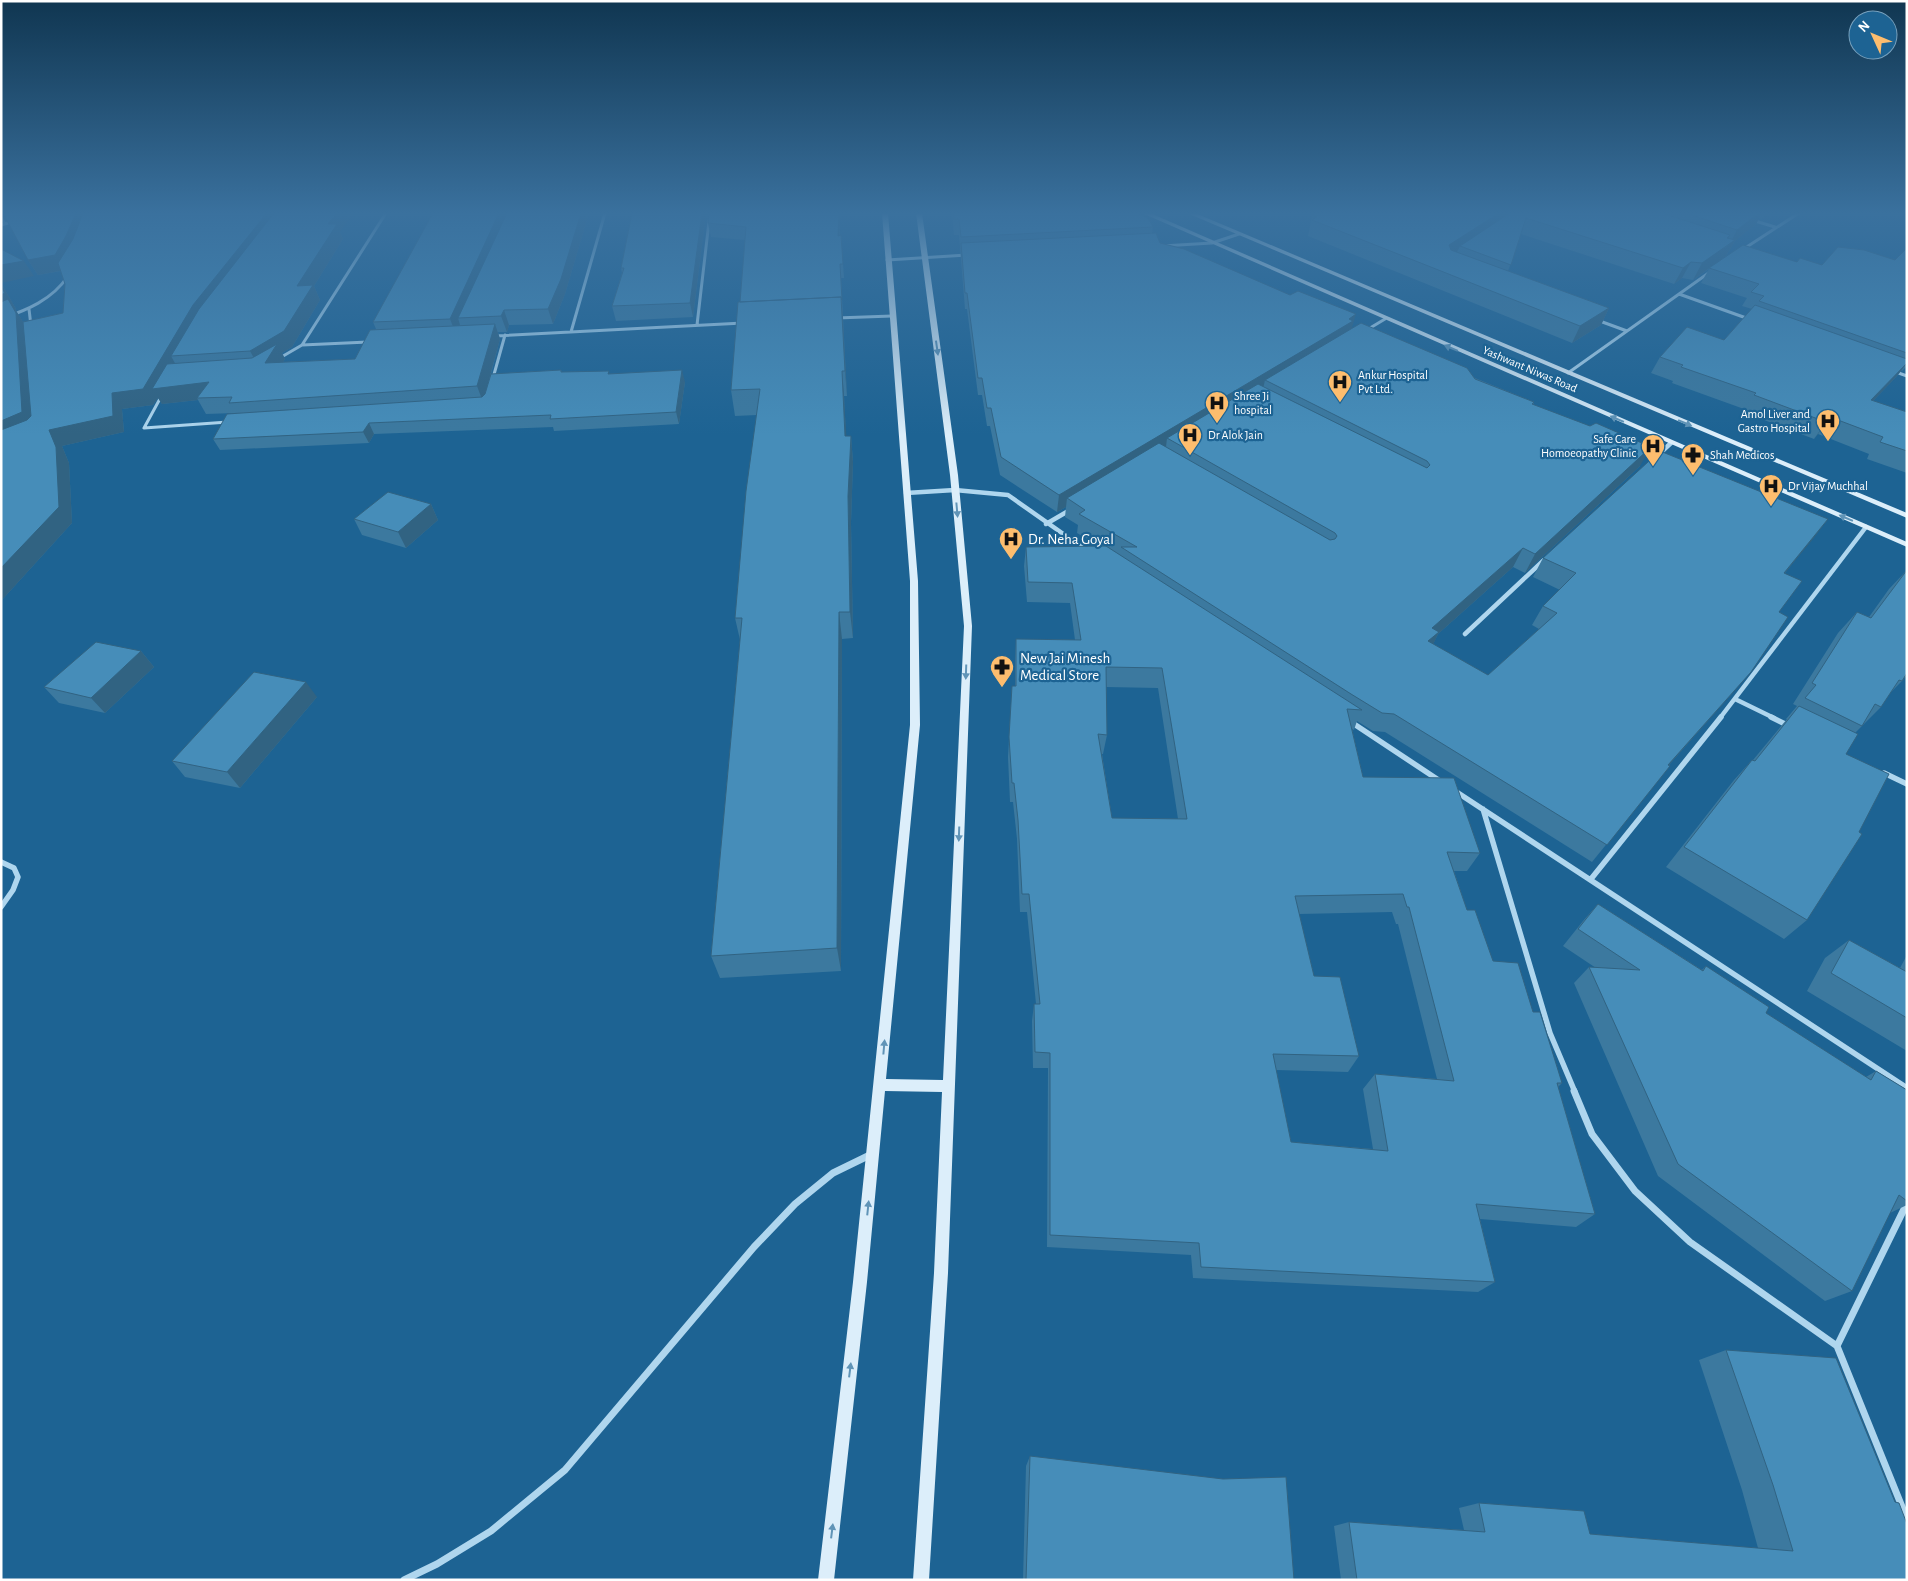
<svg xmlns="http://www.w3.org/2000/svg" width="1908" height="1581" font-family="'Alegreya Sans',sans-serif">
<style>
.lines{fill:none;stroke-linecap:round;stroke-linejoin:round}
.minor-far3{stroke:#afd6ee;stroke-width:3}
.minor-far2{stroke:#afd6ee;stroke-width:4.5}
.minor-far1{stroke:#afd6ee;stroke-width:5.5}
.minor{stroke:#afd6ee;stroke-width:7}
.secondary{fill:#dceefa;fill-rule:evenodd}
.wall{fill:#3c799f;fill-rule:evenodd}
.shaded-wall{fill:#316382}
.building{fill:#468db9;stroke:#316382;fill-rule:evenodd}
.oneway{fill:#6094b7}
.labels{text-anchor:middle;dominant-baseline:central;stroke-width:4.5;stroke-linejoin:round;paint-order:stroke}
.far-street-label{font-size:12px;fill:#fff;stroke:#1d6393}
.far-poi-label{font-size:12px;fill:#fff;stroke:#1d6393;text-anchor:start}
.poi-label{font-size:15px;fill:#fff;stroke:#1d6393;text-anchor:start}
</style>
<rect width="100%" height="100%" fill="#1d6393"/>
<g class="lines">
<path class="minor-far3" d="M 1,217 L 5,224
M 1752,220 L 1775,227
M 1,225 L 15,221
M 1162,246 L 1212,243 L 1239,234
M 1742,250 L 1799,213
M 887,260 L 967,255
M 1679,294 L 1749,319
M 29,309 L 31,326
M 836,318 L 892,316
M 1,319 C 27,310 52,300 68,276
M 1597,320 L 1627,331
M 697,325 L 710,213
M 1365,331 L 1385,319
M 571,332 L 605,213
M 494,336 L 743,323
M 302,345 L 386,213
M 278,359 L 302,345 L 368,342
M 1893,371 L 1907,376
M 1568,373 L 1710,272
M 493,378 L 505,335
M 144,428 L 228,422
M 144,428 L 162,395"/>
<path class="minor-far2" d="M 1657,456 L 1671,443
M 906,493 L 955,490 L 1008,495 L 1086,550
M 1046,524 L 1070,510
M 1465,634 L 1544,560
M 1735,699 L 1774,718
M 1720,718 L 1866,527"/>
<path class="minor-far1" d="M 1771,717 L 1789,726
M 1351,722 L 1440,781
M 1884,773 L 1907,784
M 1455,791 L 1907,1088
M 1483,809 L 1550,1033 L 1575,1092
M 1,862 L 14,868 L 18,877 L 13,890 L 1,907
M 1591,879 L 1721,717"/>
<path class="minor" d="M 1574,1091 L 1592,1134 L 1635,1191 L 1690,1242 L 1837,1346
M 1907,1203 L 1837,1346 L 1907,1519
M 404,1580 L 437,1564 L 491,1531 L 565,1470 L 754,1247 L 795,1204 L 833,1173 L 872,1154"/>
<path class="secondary" d="M 882,213 L 888,213 L 918,581 L 920,725 L 886,1079 L 943,1080 L 964,626 L 950,475 L 916,213 L 922,213 L 958,475 L 972,626 L 948,1273 L 929,1580 L 913,1580 L 934,1273 L 942,1092 L 885,1091 L 867,1282 L 834,1580 L 818,1580 L 853,1282 L 910,725 L 910,581 Z
M 1142,213 L 1150,213 L 1907,542 L 1907,547 Z
M 1187,213 L 1195,213 L 1907,513 L 1907,518 Z"/>
</g>
<path class="wall" d="M 433,213 L 589,213 L 565,294 L 553,324 L 509,325 L 507,332 L 498,332 L 500,339 L 491,374 L 561,370 L 562,372 L 610,374 L 685,382 L 679,424 L 554,431 L 553,427 L 374,434 L 369,443 L 220,450 L 213,439 L 235,413 L 206,414 L 198,400 L 162,404 L 158,398 L 153,405 L 122,409 L 124,432 L 62,446 L 69,463 L 72,523 L 1,601 L 1,283 L 16,309 L 15,309 L 23,322 L 63,313 L 65,284 L 61,271 L 38,275 L 28,260 L 340,232 L 343,239 L 314,286 L 320,300 L 292,347 L 282,353 L 285,359 L 283,362 L 355,359 L 376,329 L 373,322 Z
M 632,213 L 706,213 L 693,317 L 616,321 L 612,306 L 622,273 L 621,268 Z
M 709,213 L 840,213 L 840,236 L 841,235 L 844,278 L 841,278 L 847,396 L 844,396 L 846,436 L 851,436 L 853,462 L 851,523 L 853,638 L 842,639 L 841,971 L 720,978 L 711,956 L 740,640 L 735,618 L 757,415 L 735,416 L 731,390 L 740,302 L 745,240 L 711,237 L 708,223 Z
M 952,213 L 1138,213 L 1153,227 L 1152,234 L 1160,243 L 1352,328 L 1534,402 L 1533,405 L 1640,466 L 1525,573 L 1513,567 L 1438,634 L 1433,644 L 1488,675 L 1539,629 L 1532,625 L 1543,606 L 1560,590 L 1533,577 L 1543,558 L 1828,519 L 1785,573 L 1779,612 L 1735,690 L 1669,765 L 1670,766 L 1592,862 L 1385,732 L 1373,731 L 1357,721 L 1354,730 L 1352,729 L 1363,777 L 1480,853 L 1467,871 L 1454,871 L 1467,910 L 1493,961 L 1533,1012 L 1562,1083 L 1558,1087 L 1595,1214 L 1576,1227 L 1480,1219 L 1495,1282 L 1478,1292 L 1193,1278 L 1191,1255 L 1047,1247 L 1048,1068 L 1033,1068 L 1032,1021 L 1034,1004 L 1036,1004 L 1027,912 L 1020,912 L 1017,839 L 1013,802 L 1010,802 L 1008,757 L 1012,686 L 1015,686 L 1015,658 L 1016,639 L 1075,640 L 1070,603 L 1027,602 L 1024,566 L 1026,547 L 1099,546 L 1077,533 L 1078,525 L 1065,517 L 1066,507 L 1057,512 L 1000,475 L 990,426 L 987,426 L 982,395 L 978,395 L 967,309 L 965,309 L 959,235 L 954,235 ZM 1106,687 L 1158,688 L 1178,819 L 1112,818 L 1102,754 L 1103,754 L 1107,735 ZM 1392,912 L 1396,924 L 1398,924 L 1437,1079 L 1375,1074 L 1363,1089 L 1373,1149 L 1291,1142 L 1276,1070 L 1348,1072 L 1359,1056 L 1314,976 L 1299,914 Z
M 1315,213 L 1771,213 L 1762,219 L 1759,218 L 1756,224 L 1735,241 L 1726,256 L 1797,262 L 1822,265 L 1895,260 L 1907,248 L 1907,366 L 1902,371 L 1902,370 L 1897,376 L 1873,401 L 1907,412 L 1907,473 L 1867,459 L 1869,454 L 1818,434 L 1814,439 L 1743,412 L 1744,409 L 1672,383 L 1673,381 L 1651,373 L 1660,357 L 1724,340 L 1752,309 L 1742,306 L 1747,298 L 1701,283 L 1709,269 L 1693,280 L 1682,278 L 1674,284 L 1521,234 L 1508,271 L 1609,308 L 1601,325 L 1572,343 L 1308,236 L 1312,215 Z
M 431,504 L 438,520 L 406,548 L 362,535 L 354,519 Z
M 1907,570 L 1907,675 L 1902,681 L 1889,694 L 1881,707 L 1855,733 L 1846,754 L 1807,920 L 1784,939 L 1666,867 L 1734,780 L 1752,760 L 1753,760 L 1787,719 L 1786,719 L 1797,706 L 1793,704 L 1838,633 L 1857,612 L 1869,617 L 1889,589 Z
M 141,651 L 154,667 L 105,713 L 59,703 L 44,687 Z
M 317,697 L 240,788 L 185,777 L 172,761 Z
M 1598,904 L 1702,970 L 1706,966 L 1766,1013 L 1866,1077 L 1876,1071 L 1907,1090 L 1907,1205 L 1890,1213 L 1852,1291 L 1825,1301 L 1658,1176 L 1574,983 L 1589,967 L 1596,968 L 1563,946 L 1583,921 Z
M 1849,940 L 1900,968 L 1907,955 L 1907,1051 L 1807,991 L 1825,958 Z
M 1726,1350 L 1907,1580 L 1341,1580 L 1334,1526 L 1349,1522 L 1464,1530 L 1459,1508 L 1479,1503 L 1590,1534 L 1758,1548 L 1742,1490 L 1699,1360 Z
M 1030,1456 L 1294,1580 L 1023,1580 L 1026,1466 Z"/>
<path class="shaded-wall" d="M 76,213 L 90,213 L 65,270 L 38,275 L 28,260 Z
M 267,213 L 285,213 L 171,356 L 176,365 L 209,382 L 197,398 L 198,400 L 162,404 L 158,398 L 153,405 L 122,409 L 124,432 L 62,446 L 69,463 L 72,523 L 1,601 L 1,568 L 49,430 L 112,393 L 193,305 Z
M 337,213 L 354,213 L 340,232 L 343,239 L 314,286 L 320,300 L 292,347 L 282,353 L 285,359 L 273,378 L 259,367 L 250,351 L 328,224 Z
M 499,213 L 510,213 L 458,318 L 460,325 L 456,334 L 450,319 Z
M 581,213 L 589,213 L 565,294 L 553,324 L 548,309 Z
M 702,213 L 706,213 L 693,317 L 690,303 Z
M 839,213 L 840,213 L 839,250 L 838,236 Z
M 1499,213 L 1517,213 L 1460,246 L 1457,252 L 1443,261 L 1449,245 Z
M 1759,213 L 1762,213 L 1756,224 L 1735,241 L 1726,256 L 1693,280 L 1702,263 L 1730,235 L 1723,249 L 1729,245 L 1737,230 Z
M 1766,213 L 1771,213 L 1762,219 Z
M 24,261 L 34,276 L 1,283 L 1,265 Z
M 1691,262 L 1682,278 L 1674,284 L 1683,268 Z
M 1,283 L 16,309 L 15,309 L 27,328 L 34,429 L 1,443 Z
M 841,297 L 843,322 L 847,396 L 845,371 Z
M 1609,308 L 1601,325 L 1572,343 L 1580,326 Z
M 504,310 L 509,325 L 507,332 L 501,316 Z
M 1356,314 L 1351,331 L 1265,380 L 1263,389 L 1167,438 L 1166,447 L 1067,498 L 1066,507 L 1057,512 L 1059,495 Z
M 495,324 L 500,339 L 483,402 L 477,386 Z
M 1907,363 L 1897,376 L 1858,417 L 1871,400 Z
M 682,370 L 685,382 L 679,424 L 676,412 Z
M 842,371 L 844,396 L 848,462 L 845,436 Z
M 1830,417 L 1818,434 L 1814,439 L 1826,422 Z
M 369,423 L 374,434 L 369,443 L 363,432 Z
M 851,436 L 853,462 L 851,523 L 853,638 L 850,612 L 848,496 Z
M 1651,447 L 1640,466 L 1525,573 L 1535,554 Z
M 431,504 L 438,520 L 406,548 L 398,532 Z
M 1828,519 L 1814,538 L 1769,592 L 1784,573 Z
M 1523,548 L 1513,567 L 1438,634 L 1430,651 L 1419,660 L 1432,628 Z
M 839,612 L 842,639 L 841,971 L 837,948 Z
M 141,651 L 154,667 L 105,713 L 91,698 Z
M 1751,672 L 1735,690 L 1653,783 L 1668,765 Z
M 306,682 L 317,697 L 240,788 L 227,772 Z"/>
<path class="building" d="M 3,213 L 76,213 L 66,236 L 55,255 L 28,260 Z
M 83,213 L 267,213 L 193,305 L 143,389 L 112,393 L 113,416 L 49,430 L 56,447 L 59,507 L 1,568 L 1,430 L 27,420 L 31,416 L 23,322 L 63,313 L 65,284 L 58,263 L 73,239 Z
M 274,213 L 337,213 L 328,224 L 337,224 L 297,286 L 313,285 L 284,331 L 250,351 L 171,356 L 199,309 Z
M 433,213 L 499,213 L 450,319 L 373,322 Z
M 507,213 L 581,213 L 561,279 L 548,309 L 504,310 L 501,316 L 458,318 Z
M 632,213 L 702,213 L 690,303 L 612,306 L 624,268 L 621,268 Z
M 709,213 L 839,213 L 838,236 L 841,235 L 843,264 L 840,264 L 842,300 L 841,297 L 740,302 L 746,227 L 708,223 Z
M 953,213 L 1138,213 L 1149,219 L 1153,227 L 961,237 L 959,219 L 954,219 Z
M 1315,213 L 1499,213 L 1449,245 L 1451,250 L 1609,308 L 1580,326 L 1312,220 L 1317,217 L 1312,215 Z
M 1510,213 L 1662,213 L 1730,235 L 1727,238 L 1735,240 L 1702,263 L 1691,262 L 1683,268 L 1526,218 L 1511,265 L 1460,246 Z
M 1685,213 L 1759,213 L 1737,230 Z
M 1156,233 L 1160,243 L 1184,249 L 1290,295 L 1298,291 L 1356,314 L 1349,319 L 1353,321 L 1059,495 L 1001,457 L 991,408 L 987,408 L 982,378 L 978,378 L 967,293 L 965,293 L 961,243 Z
M 1743,245 L 1797,262 L 1800,258 L 1822,265 L 1838,247 L 1864,250 L 1895,260 L 1907,248 L 1907,353 L 1759,301 L 1764,296 L 1751,292 L 1759,284 L 1709,268 Z
M 1,249 L 24,261 L 1,265 Z
M 1,287 L 5,293 L 1,295 Z
M 841,297 L 845,371 L 842,371 L 845,436 L 851,436 L 848,496 L 850,612 L 839,612 L 837,948 L 711,956 L 742,618 L 735,618 L 746,491 L 760,389 L 731,390 L 738,302 Z
M 8,299 L 16,313 L 22,412 L 1,421 L 1,302 Z
M 1755,305 L 1907,359 L 1907,363 L 1871,400 L 1907,412 L 1907,451 L 1880,442 L 1883,437 L 1830,417 L 1826,422 L 1754,395 L 1756,393 L 1681,367 L 1683,365 L 1660,357 L 1687,327 L 1724,340 Z
M 1361,323 L 1467,368 L 1475,379 L 1534,402 L 1532,404 L 1590,426 L 1596,423 L 1651,447 L 1535,554 L 1523,548 L 1432,628 L 1439,632 L 1428,641 L 1488,675 L 1557,613 L 1543,606 L 1576,573 L 1543,558 L 1660,451 L 1828,519 L 1784,573 L 1802,581 L 1779,612 L 1788,617 L 1751,672 L 1668,765 L 1670,766 L 1607,845 L 1394,714 L 1382,713 L 1351,694 L 1121,547 L 1137,547 L 1079,514 L 1085,510 L 1067,498 L 1159,443 L 1330,540 L 1335,539 L 1337,536 L 1335,533 L 1167,438 L 1258,384 L 1427,468 L 1430,465 L 1427,461 L 1265,380 Z
M 495,324 L 477,386 L 229,403 L 232,397 L 197,398 L 209,382 L 152,389 L 167,364 L 252,358 L 277,344 L 265,363 L 355,359 L 370,330 Z
M 561,370 L 561,372 L 609,371 L 608,374 L 682,370 L 676,412 L 550,419 L 551,415 L 369,423 L 363,432 L 213,439 L 227,414 L 482,397 L 485,394 L 491,374 Z
M 388,492 L 431,504 L 398,532 L 354,519 Z
M 1106,546 L 1362,710 L 1347,709 L 1363,777 L 1454,778 L 1480,853 L 1447,852 L 1467,910 L 1475,910 L 1493,961 L 1518,963 L 1533,1012 L 1540,1012 L 1562,1083 L 1557,1083 L 1595,1214 L 1476,1204 L 1495,1282 L 1201,1267 L 1199,1243 L 1050,1235 L 1050,1053 L 1035,1052 L 1034,1004 L 1040,1004 L 1029,894 L 1022,894 L 1018,820 L 1014,783 L 1012,783 L 1009,737 L 1012,686 L 1016,686 L 1016,639 L 1081,640 L 1072,583 L 1028,582 L 1026,547 ZM 1106,667 L 1162,668 L 1187,819 L 1112,818 L 1098,734 L 1107,735 ZM 1403,894 L 1407,907 L 1409,907 L 1454,1081 L 1375,1074 L 1388,1151 L 1291,1142 L 1273,1054 L 1359,1056 L 1340,977 L 1314,976 L 1295,896 Z
M 1907,570 L 1907,673 L 1902,681 L 1899,680 L 1881,707 L 1875,704 L 1862,726 L 1805,698 L 1816,685 L 1812,683 L 1857,612 L 1871,618 Z
M 96,642 L 141,651 L 91,698 L 44,687 Z
M 254,672 L 306,682 L 227,772 L 172,761 Z
M 1799,706 L 1858,734 L 1846,754 L 1889,774 L 1859,832 L 1862,834 L 1807,920 L 1684,847 L 1752,760 L 1755,761 Z
M 1598,904 L 1703,971 L 1706,966 L 1769,1007 L 1766,1013 L 1871,1080 L 1876,1071 L 1907,1090 L 1907,1201 L 1899,1195 L 1852,1291 L 1678,1164 L 1589,967 L 1640,970 L 1578,929 Z
M 1849,940 L 1907,972 L 1907,1018 L 1831,973 Z
M 1726,1350 L 1836,1358 L 1895,1502 L 1899,1503 L 1907,1524 L 1907,1580 L 1357,1580 L 1349,1522 L 1485,1532 L 1479,1503 L 1584,1511 L 1590,1534 L 1793,1551 L 1773,1485 Z
M 1030,1456 L 1223,1479 L 1286,1477 L 1294,1580 L 1026,1580 Z"/>
<defs><path id="oneway-solid" d="M-6-.8H1V-3.2L6.5 0L1 3.2V.8H-6Z" transform="scale(1.25)"/></defs>
<g class="oneway">
<use href="#oneway-solid" transform="translate(937 348) rotate(82)"/>
<use href="#oneway-solid" transform="translate(1451 348) rotate(-157)"/>
<use href="#oneway-solid" transform="translate(1617 419) rotate(-157)"/>
<use href="#oneway-solid" transform="translate(1685 423) rotate(23)"/>
<use href="#oneway-solid" transform="translate(957 510) rotate(85)"/>
<use href="#oneway-solid" transform="translate(1846 518) rotate(-157)"/>
<use href="#oneway-solid" transform="translate(966 672) rotate(92)"/>
<use href="#oneway-solid" transform="translate(959 834) rotate(92)"/>
<use href="#oneway-solid" transform="translate(884 1047) rotate(-85)"/>
<use href="#oneway-solid" transform="translate(868 1208) rotate(-84)"/>
<use href="#oneway-solid" transform="translate(850 1370) rotate(-83)"/>
<use href="#oneway-solid" transform="translate(832 1531) rotate(-83)"/>
</g>
<linearGradient id="sky" x2="0" y2="1"><stop stop-color="#103651"/><stop offset="0.49" stop-color="#3a719e"/><stop offset="1" stop-color="#3a719e" stop-opacity="0"/></linearGradient>
<rect width="1908" height="435" fill="url(#sky)"/>
<defs>
<g id="hospital-pin" transform="scale(1.25)"><path d="M0 17L-7.5 6A9.5 9.5 0 1 1 7.5 6Z" fill="#fdbd6e" stroke="#1d6393"/><path d="M-5-5h3v3.5h4V-5h3V5h-3V1.5h-4V5h-3Z" fill="#111"/></g>
<g id="pharmacy-pin" transform="scale(1.25)"><path d="M0 17L-7.5 6A9.5 9.5 0 1 1 7.5 6Z" fill="#fdbd6e" stroke="#1d6393"/><path d="M-2-6h4v4h4v4h-4v4h-4v-4h-4v-4h4Z" fill="#111"/></g>
</defs>
<g fill-rule="evenodd">
<use href="#hospital-pin" x="1340" y="382"/>
<use href="#hospital-pin" x="1217" y="403"/>
<use href="#hospital-pin" x="1828" y="421"/>
<use href="#hospital-pin" x="1190" y="435"/>
<use href="#hospital-pin" x="1653" y="446"/>
<use href="#pharmacy-pin" x="1693" y="455"/>
<use href="#hospital-pin" x="1771" y="486"/>
<use href="#hospital-pin" x="1011" y="539"/>
<use href="#pharmacy-pin" x="1002" y="667"/>
</g>
<g class="labels">
<g class="far-street-label">
<text transform="translate(1530 369) rotate(23)">Yashwant Niwas Road</text>
</g>
<g class="far-poi-label">
<text x="1358" y="375">Ankur Hospital<tspan x="1358" dy="14">Pvt Ltd.</tspan></text>
<text x="1234" y="396">Shree Ji<tspan x="1234" dy="14">hospital</tspan></text>
<text x="1810" y="414" text-anchor="end">Amol Liver and<tspan x="1810" dy="14">Gastro Hospital</tspan></text>
<text x="1208" y="435">Dr Alok Jain</text>
<text x="1636" y="439" text-anchor="end">Safe Care<tspan x="1636" dy="14">Homoeopathy Clinic</tspan></text>
<text x="1710" y="455">Shah Medicos</text>
<text x="1788" y="486">Dr Vijay Muchhal</text>
</g>
<g class="poi-label">
<text x="1028" y="539">Dr. Neha Goyal</text>
<text x="1020" y="658">New Jai Minesh<tspan x="1020" dy="17">Medical Store</tspan></text>
</g>
</g>
<rect width="1908" height="1581" fill="none" stroke="#ffffff" stroke-width="5"/>
<g transform="translate(1873 35) rotate(314)"><circle r="24" fill="#1d6393" stroke="#77a1be"/>
<path d="M0-4L9 19L0 12L-9 19Z" fill="#fdbd6e"/>
<text y="-8" font-size="14" font-weight="bold" text-anchor="middle" fill="#ffffff">N</text>
</g>
</svg>
